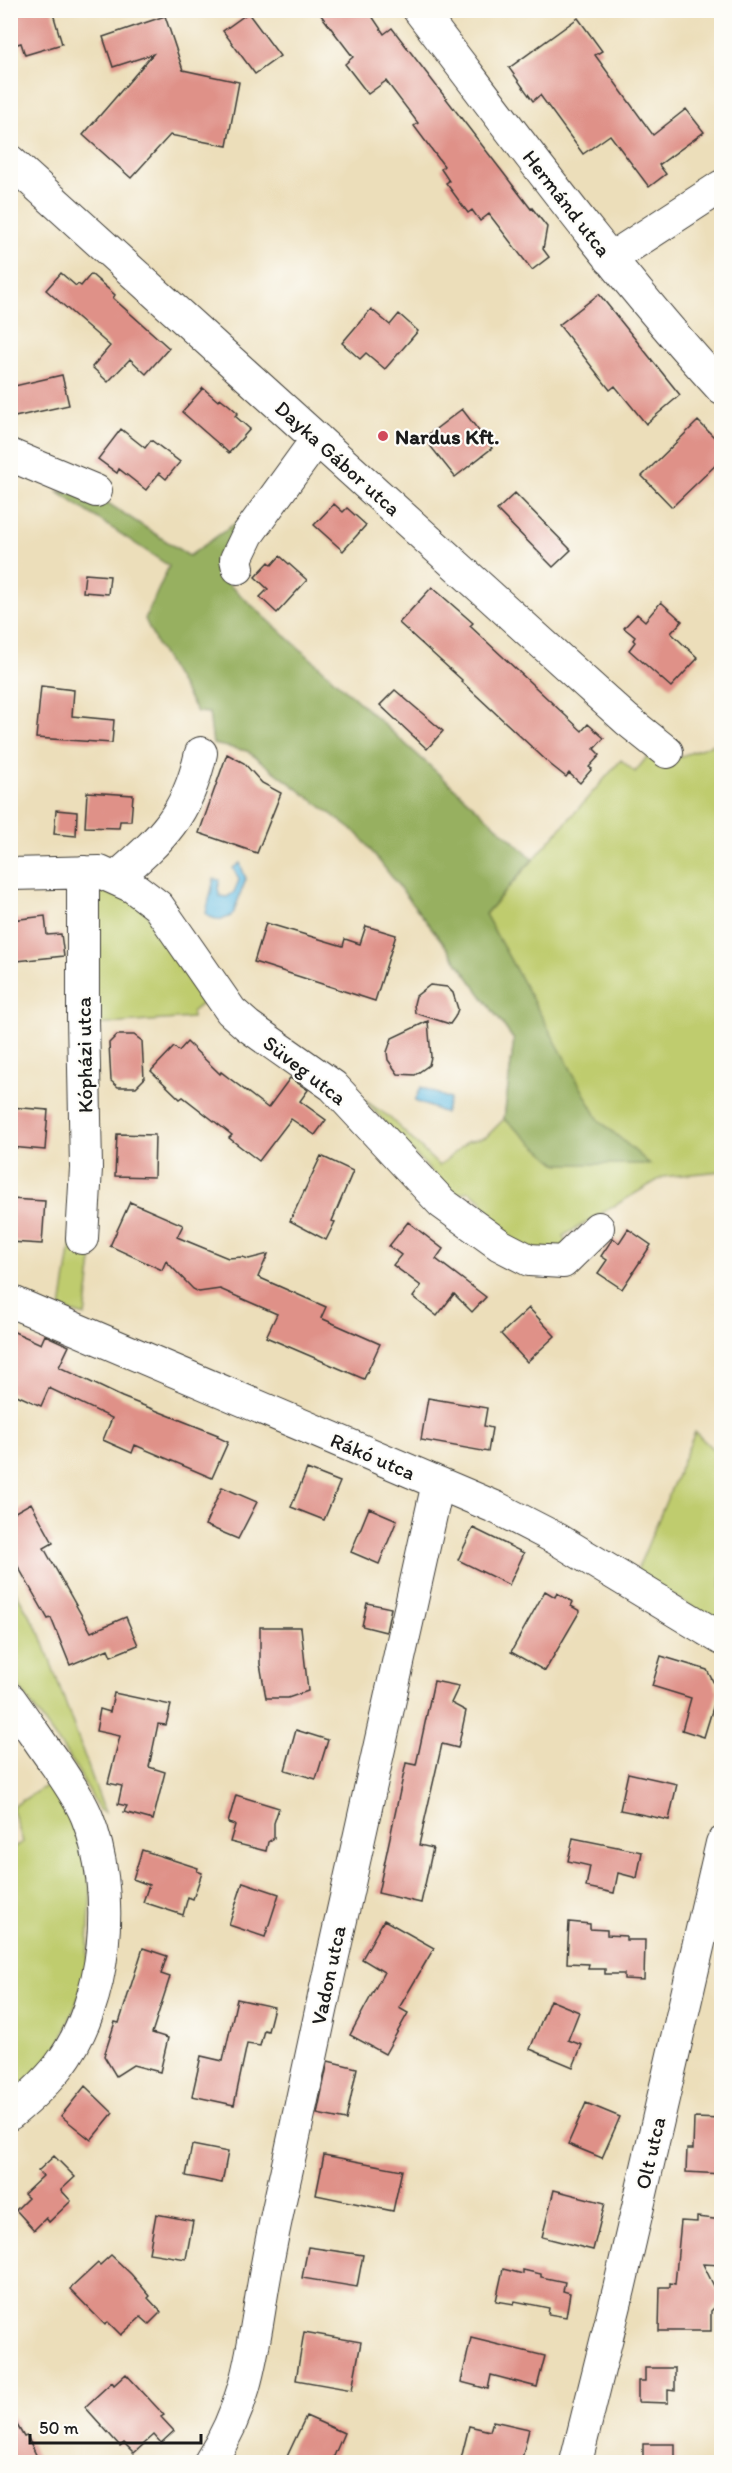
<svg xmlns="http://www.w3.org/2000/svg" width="732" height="2473" font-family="Itim,sans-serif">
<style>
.green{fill:#bfcc6e;stroke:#6e7445;stroke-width:1.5}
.forest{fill:#97b061;stroke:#5a663e;stroke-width:1.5}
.water{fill:#66bee3;stroke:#416d80;stroke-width:1.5}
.building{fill:#df9188}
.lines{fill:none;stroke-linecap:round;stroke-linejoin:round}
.minor-casing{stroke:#3b3934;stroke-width:34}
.minor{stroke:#fff;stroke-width:32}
.poi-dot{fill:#d1495b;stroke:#fdfcf7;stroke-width:2}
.labels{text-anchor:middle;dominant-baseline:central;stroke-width:4.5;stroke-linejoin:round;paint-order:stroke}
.street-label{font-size:21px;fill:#1c1c1c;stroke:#fdfcf7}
.poi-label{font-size:21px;font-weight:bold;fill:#1c1c1c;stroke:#fdfcf7;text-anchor:start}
</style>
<rect width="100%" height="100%" fill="#fdfcf7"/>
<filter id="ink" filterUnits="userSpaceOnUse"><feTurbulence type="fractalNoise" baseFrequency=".0167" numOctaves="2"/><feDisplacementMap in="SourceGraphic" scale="12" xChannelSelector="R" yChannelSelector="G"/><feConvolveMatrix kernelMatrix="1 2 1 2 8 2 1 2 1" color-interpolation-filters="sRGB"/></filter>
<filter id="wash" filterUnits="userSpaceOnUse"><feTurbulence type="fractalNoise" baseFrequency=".008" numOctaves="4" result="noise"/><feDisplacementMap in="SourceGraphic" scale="24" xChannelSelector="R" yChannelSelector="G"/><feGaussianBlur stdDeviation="1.35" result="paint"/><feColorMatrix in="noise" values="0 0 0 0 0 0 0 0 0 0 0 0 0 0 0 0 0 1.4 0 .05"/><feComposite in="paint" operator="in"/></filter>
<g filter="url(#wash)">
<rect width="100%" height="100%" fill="#ecdeba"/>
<path class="green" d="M 713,744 L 721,749 L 721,1171 L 663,1177 L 563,1236 L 569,1248 L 532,1256 L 477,1219 L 483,1201 L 469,1191 L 454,1196 L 364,1100 L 388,1116 L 439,1166 L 467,1142 L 486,1137 L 504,1119 L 514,1040 L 451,953 L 621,760 L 635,772 L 647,757 L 659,765 Z
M 98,888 L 134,896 L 209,998 L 192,1012 L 192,1018 L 93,1025 Z
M 72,1238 L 95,1238 L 85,1316 L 61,1309 Z
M 695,1432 L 721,1457 L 721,1625 L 636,1573 Z
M 10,1582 L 41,1635 L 105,1813 L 99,1810 L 74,1764 L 11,1676 Z
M 55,1780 L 73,1813 L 91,1891 L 86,1979 L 58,2049 L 11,2100 L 10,1849 L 23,1842 L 12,1807 Z"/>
<path class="forest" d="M 56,491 L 97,496 L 189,556 L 258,507 L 238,542 L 226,582 L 533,859 L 485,914 L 599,1120 L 650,1164 L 557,1164 L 504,1119 L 514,1040 L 451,953 L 359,835 L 247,751 L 213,744 L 209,713 L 197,712 L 157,645 L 145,619 L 169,566 Z"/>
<path class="water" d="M 240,863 L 246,879 L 233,914 C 226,921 212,921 206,913 L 214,879 L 220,880 L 218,889 L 220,896 L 227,897 L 234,892 L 239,880 L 233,868 Z
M 421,1087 L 450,1099 L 445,1113 L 415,1101 Z"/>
<g id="blocks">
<path class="building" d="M 10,10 L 52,10 L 62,44 L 25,55 L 21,43 L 10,46 Z
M 317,10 L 368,10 L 384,34 L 392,28 L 531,209 L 532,208 L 547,227 L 543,249 L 549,257 L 532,270 L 489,214 L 480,221 L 472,210 L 468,213 L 446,183 L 449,181 L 441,169 L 444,166 L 414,126 L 418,123 L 386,81 L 368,94 L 345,64 L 353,57 Z
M 248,13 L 280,56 L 255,74 L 223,31 Z
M 165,16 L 183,70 L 239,82 L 227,146 L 170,135 L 131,178 L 83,135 L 153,54 L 113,67 L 103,37 Z
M 578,18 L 602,51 L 595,55 L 653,135 L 686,109 L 704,132 L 659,165 L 666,174 L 649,187 L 610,135 L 583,154 L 540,95 L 533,101 L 509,68 Z
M 61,273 L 76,286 L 78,284 L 81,286 L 91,274 L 115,295 L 113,298 L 169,348 L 146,374 L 130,359 L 108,382 L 92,367 L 110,346 L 46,290 Z
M 599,294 L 680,395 L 646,424 L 615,386 L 610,390 L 559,325 Z
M 371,309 L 390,325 L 399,314 L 418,331 L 385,369 L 366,353 L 360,359 L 342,343 Z
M 62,375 L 69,405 L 10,418 L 10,387 Z
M 203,388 L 218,401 L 220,398 L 229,405 L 238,413 L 235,416 L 250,429 L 229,453 L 182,412 Z
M 462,409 L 492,448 L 455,477 L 424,438 Z
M 698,421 L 722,445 L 722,459 L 672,507 L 642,476 Z
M 121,429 L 145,448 L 151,440 L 180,462 L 166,479 L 159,473 L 146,490 L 119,469 L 117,473 L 98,459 Z
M 515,493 L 571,550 L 553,567 L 497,510 Z
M 334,504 L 343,512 L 347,508 L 366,525 L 343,551 L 314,525 Z
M 280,556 L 307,580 L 277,613 L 260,597 L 268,589 L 255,577 L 269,562 L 272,565 Z
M 85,574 L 110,576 L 108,594 L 83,592 Z
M 432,587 L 473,623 L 470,626 L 582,731 L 588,724 L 604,738 L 594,749 L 600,755 L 589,767 L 592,769 L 580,783 L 569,773 L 566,777 L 551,765 L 461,681 L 462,680 L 399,623 Z
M 661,602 L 682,621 L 671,633 L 698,658 L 671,687 L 629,650 L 635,642 L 633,640 L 635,637 L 624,628 L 637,614 L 645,621 Z
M 41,686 L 74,690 L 72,716 L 114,720 L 112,743 L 36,738 Z
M 395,690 L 443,731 L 427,749 L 380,705 Z
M 227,754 L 244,763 L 262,783 L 281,793 L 257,853 L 199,833 Z
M 87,792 L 133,795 L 131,821 L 120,821 L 119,828 L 85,827 Z
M 56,810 L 77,812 L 76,836 L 54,834 Z
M 45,916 L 47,935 L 61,934 L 64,956 L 17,961 L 12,920 Z
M 266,923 L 343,946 L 345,939 L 360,944 L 366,926 L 396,935 L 375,1001 L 254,962 Z
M 430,985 L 447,987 L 453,993 L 458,1009 L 455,1017 L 450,1024 L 415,1013 L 414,1004 L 416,996 Z
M 428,1021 L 431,1057 L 429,1065 L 415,1075 L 398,1074 L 388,1060 L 387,1052 L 392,1038 Z
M 117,1035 L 134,1035 L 142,1041 L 144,1079 L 136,1087 L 118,1087 L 111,1081 L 109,1043 Z
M 187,1042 L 220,1074 L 221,1072 L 268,1108 L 290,1078 L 308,1090 L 300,1101 L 326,1120 L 315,1135 L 291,1119 L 259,1161 L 229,1138 L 232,1135 L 183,1097 L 180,1099 L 151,1071 L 174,1047 L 179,1051 Z
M 10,1107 L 48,1110 L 45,1150 L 10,1147 Z
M 117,1134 L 155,1135 L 154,1177 L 115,1176 Z
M 321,1156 L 353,1171 L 332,1221 L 335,1222 L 326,1240 L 290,1221 Z
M 10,1199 L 45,1201 L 42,1244 L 10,1242 Z
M 130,1202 L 183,1225 L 177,1237 L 228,1258 L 242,1257 L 249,1259 L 268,1254 L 258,1277 L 326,1307 L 321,1318 L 380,1344 L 364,1379 L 266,1337 L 277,1314 L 220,1289 L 199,1292 L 193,1289 L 166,1261 L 162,1270 L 110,1246 Z
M 408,1222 L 443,1249 L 436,1259 L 486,1297 L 472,1312 L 454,1294 L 437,1316 L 413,1297 L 421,1286 L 393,1265 L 401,1255 L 389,1246 Z
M 628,1229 L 651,1245 L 622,1289 L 598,1273 L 607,1260 L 601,1256 L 613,1238 L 619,1243 Z
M 529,1308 L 555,1336 L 527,1362 L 501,1334 Z
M 10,1330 L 41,1344 L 45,1335 L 69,1346 L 59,1367 L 122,1397 L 218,1435 L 217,1437 L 228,1442 L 212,1478 L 135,1445 L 132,1453 L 103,1440 L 112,1418 L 49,1388 L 41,1406 L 10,1392 Z
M 428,1398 L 487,1408 L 484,1426 L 492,1428 L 488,1452 L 421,1440 Z
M 307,1469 L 340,1482 L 324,1520 L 291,1507 Z
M 222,1487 L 257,1502 L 238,1539 L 205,1525 Z
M 31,1503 L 53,1543 L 44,1548 L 91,1632 L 126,1617 L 138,1645 L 111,1656 L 108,1649 L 70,1665 L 51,1618 L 48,1619 L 16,1563 L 10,1566 L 10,1515 Z
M 369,1508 L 397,1520 L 379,1564 L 351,1552 Z
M 473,1528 L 524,1553 L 509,1585 L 458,1560 Z
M 545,1591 L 555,1597 L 557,1593 L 573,1602 L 571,1606 L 580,1611 L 545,1671 L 511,1652 Z
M 367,1603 L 391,1608 L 386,1632 L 362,1626 Z
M 260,1627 L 301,1627 L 308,1691 L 288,1698 L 266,1698 L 260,1664 Z
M 661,1656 L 707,1670 L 718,1691 L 704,1737 L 682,1730 L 691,1698 L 652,1686 Z
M 434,1681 L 459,1686 L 451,1703 L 466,1711 L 458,1748 L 442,1744 L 419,1845 L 433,1848 L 421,1903 L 378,1893 L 406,1763 L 416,1765 Z
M 114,1693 L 171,1705 L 166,1725 L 158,1724 L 149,1767 L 165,1772 L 153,1820 L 124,1812 L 127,1806 L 118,1804 L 122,1786 L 108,1783 L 120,1736 L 96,1731 L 100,1709 L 110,1712 Z
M 296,1730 L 328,1740 L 316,1779 L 285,1770 Z
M 628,1773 L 677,1784 L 669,1820 L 620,1810 Z
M 236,1795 L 279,1808 L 274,1823 L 274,1838 L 268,1842 L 266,1851 L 230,1842 L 235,1825 L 228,1823 Z
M 573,1838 L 642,1852 L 637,1878 L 618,1873 L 614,1893 L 586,1887 L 590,1866 L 568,1861 Z
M 142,1850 L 198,1868 L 197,1871 L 202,1873 L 193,1899 L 188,1897 L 183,1915 L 143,1902 L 149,1885 L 133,1879 Z
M 243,1882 L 279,1894 L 265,1937 L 229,1925 Z
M 384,1920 L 434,1948 L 399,2008 L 408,2013 L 385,2054 L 350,2035 L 384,1972 L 362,1959 Z
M 569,1922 L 590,1924 L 590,1929 L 607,1930 L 607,1935 L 626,1936 L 626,1940 L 645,1940 L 644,1980 L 624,1979 L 624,1974 L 605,1974 L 605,1969 L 588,1969 L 589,1964 L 567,1963 Z
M 143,1948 L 167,1956 L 161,1974 L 170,1977 L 152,2033 L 168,2038 L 160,2072 L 133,2065 L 116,2076 L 104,2056 L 115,2022 L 119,2023 Z
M 237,1999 L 274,2007 L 268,2031 L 264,2030 L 260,2046 L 247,2044 L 234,2105 L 192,2096 L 201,2056 L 223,2061 Z
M 550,2000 L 579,2012 L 568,2040 L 582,2045 L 573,2067 L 530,2049 Z
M 328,2061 L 357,2068 L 346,2120 L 317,2114 Z
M 85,2086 L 113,2113 L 91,2140 L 61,2116 Z
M 586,2103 L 620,2117 L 602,2158 L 568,2144 Z
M 694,2118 L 722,2119 L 722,2174 L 686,2172 L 687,2149 L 693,2149 Z
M 192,2145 L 228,2152 L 222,2183 L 186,2176 Z
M 324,2155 L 402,2170 L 393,2211 L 316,2195 Z
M 54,2156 L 75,2177 L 61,2190 L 71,2201 L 49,2222 L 46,2218 L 34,2230 L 16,2210 L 28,2198 L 24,2194 L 43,2176 L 38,2171 Z
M 554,2190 L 605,2203 L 593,2250 L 542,2237 Z
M 156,2214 L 193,2221 L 186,2259 L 149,2253 Z
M 697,2217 L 722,2220 L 722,2265 L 703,2264 L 719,2296 L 719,2303 L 711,2311 L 711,2331 L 659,2331 L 660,2287 L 670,2287 L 670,2283 L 675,2284 L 681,2221 L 697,2222 Z
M 308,2247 L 363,2255 L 357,2287 L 302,2278 Z
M 111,2255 L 131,2274 L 150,2296 L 148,2298 L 161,2312 L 149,2324 L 141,2317 L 121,2335 L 108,2322 L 105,2325 L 70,2289 L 98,2263 L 100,2265 Z
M 503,2269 L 523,2274 L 523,2270 L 541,2274 L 541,2277 L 565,2282 L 563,2291 L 570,2293 L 566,2317 L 548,2314 L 549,2308 L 515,2301 L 514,2304 L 496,2301 Z
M 304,2332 L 361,2342 L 352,2390 L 296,2380 Z
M 471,2338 L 545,2356 L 537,2387 L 491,2375 L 488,2389 L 461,2382 Z
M 645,2368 L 675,2368 L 675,2391 L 668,2390 L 668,2403 L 638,2402 L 638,2381 L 645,2381 Z
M 126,2374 L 164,2415 L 161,2417 L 174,2431 L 161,2443 L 154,2435 L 134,2453 L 124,2443 L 120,2446 L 85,2407 L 112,2382 L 114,2385 Z
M 10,2413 L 24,2437 L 27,2436 L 40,2463 L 10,2463 Z
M 306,2416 L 344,2433 L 331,2463 L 284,2463 Z
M 493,2421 L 529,2429 L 521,2463 L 460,2463 L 469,2426 L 490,2431 Z
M 643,2444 L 675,2444 L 675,2463 L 643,2463 Z"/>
</g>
</g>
<g filter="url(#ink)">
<use href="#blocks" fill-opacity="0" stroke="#3b3934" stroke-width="1.5"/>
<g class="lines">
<g class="minor-casing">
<path id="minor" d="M 419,10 C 517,138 613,270 722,389
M 10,161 L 627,720 L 667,752
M 610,259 L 722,186
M 10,455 L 96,491
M 238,568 L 236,559 L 248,534 L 317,439
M 10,874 L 100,872 L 133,887 L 158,906 L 231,1011 L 248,1026 L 333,1086 L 442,1203 L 500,1245 L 529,1260 L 563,1262 L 598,1228
M 116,878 C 163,837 187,816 201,753
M 82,1238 L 86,1168 L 83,1018 L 83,872
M 10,1301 L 497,1508 L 557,1539 L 722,1639
M 10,1699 C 26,1721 41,1744 57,1766 C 68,1783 80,1799 87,1817 C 117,1891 108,2002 59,2066 C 45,2084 28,2099 10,2114
M 210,2462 C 251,2399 253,2341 266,2270 C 273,2230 282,2191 291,2151 C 338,1928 388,1706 438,1483
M 576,2462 L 619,2289 L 722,1843"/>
</g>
<use href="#minor" class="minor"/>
</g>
</g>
<circle class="poi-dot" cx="383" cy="436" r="6"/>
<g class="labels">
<g class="street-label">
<text transform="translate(567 203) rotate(52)">Hermánd utca</text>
<text transform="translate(338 458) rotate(42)">Dayka Gábor utca</text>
<text transform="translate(84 1055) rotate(-91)">Kópházi utca</text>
<text transform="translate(305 1070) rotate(38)">Süveg utca</text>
<text transform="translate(373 1456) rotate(23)">Rákó utca</text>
<text transform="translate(328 1975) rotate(-78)">Vadon utca</text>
<text transform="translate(650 2153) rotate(-77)">Olt utca</text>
</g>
<g class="poi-label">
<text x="395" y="436">Nardus Kft.</text>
</g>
</g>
<rect width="732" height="2473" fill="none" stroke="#fdfcf7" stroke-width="36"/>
<path d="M30 2434v9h171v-9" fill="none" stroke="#1c1c1c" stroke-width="3"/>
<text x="39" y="2434" font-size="18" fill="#1c1c1c" stroke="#fdfcf7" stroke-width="4.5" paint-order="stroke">50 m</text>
</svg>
